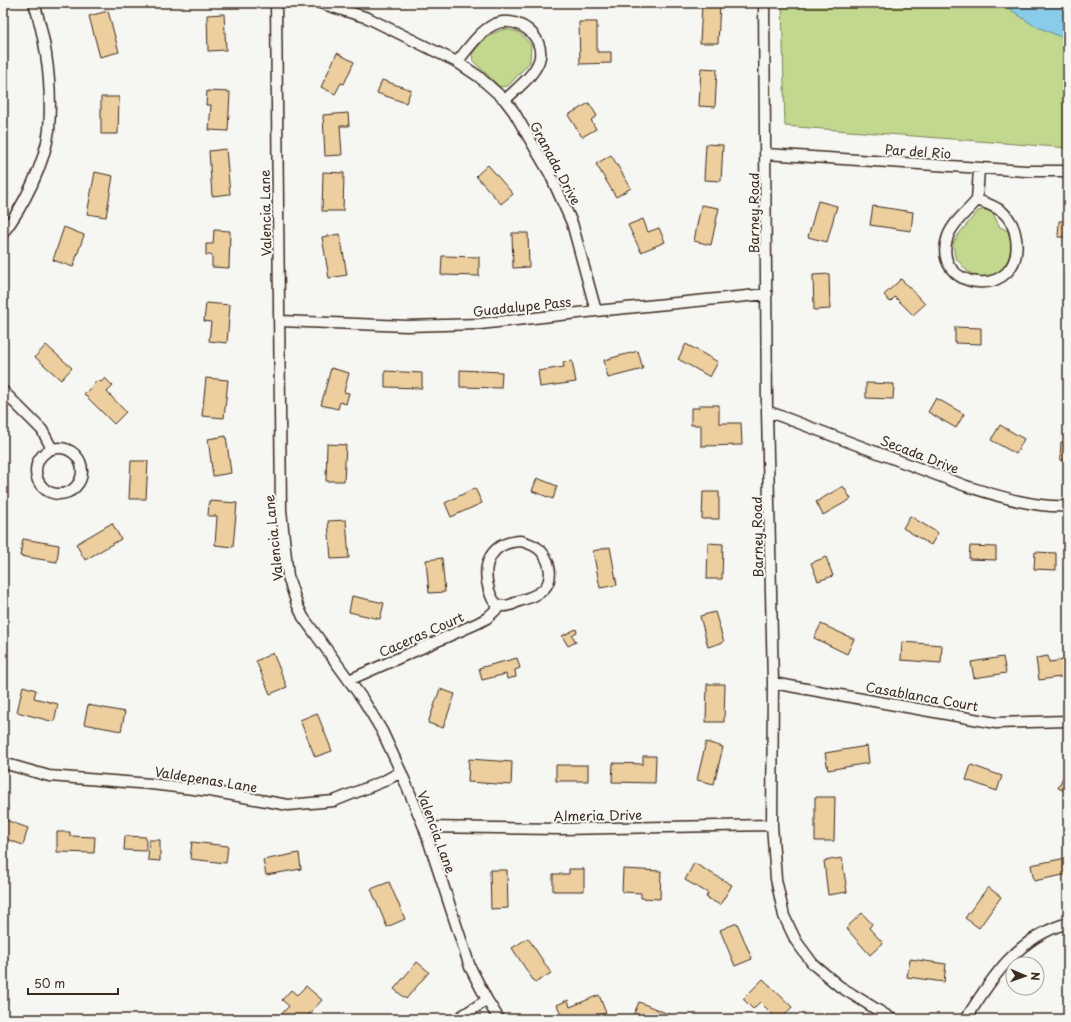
<svg xmlns="http://www.w3.org/2000/svg" width="1071" height="1022" font-family="'Playpen Sans',sans-serif">
<style>
.green{fill:#c1d88e;stroke:#7e8156}
.water{fill:#89ccea;stroke:#6a8b98}
.building{fill:#ecce9f;stroke:#3b2a1e}
.lines{fill:none;stroke-linecap:round;stroke-linejoin:round}
.minor-casing{stroke:#3b2a1e;stroke-width:13}
.minor{stroke:#f6f6f2;stroke-width:10}
.labels{text-anchor:middle;dominant-baseline:central;stroke-width:4;stroke-linejoin:round;paint-order:stroke}
.street-label{font-size:13px;fill:#3b2a1e;stroke:#f6f6f2}
</style>
<rect width="100%" height="100%" fill="#f6f6f2"/>
<filter id="ink" filterUnits="userSpaceOnUse"><feTurbulence type="fractalNoise" baseFrequency=".025" numOctaves="2"/><feDisplacementMap in="SourceGraphic" scale="8" xChannelSelector="R" yChannelSelector="G"/><feConvolveMatrix kernelMatrix="1 2 1 2 8 2 1 2 1" color-interpolation-filters="sRGB"/></filter>
<g filter="url(#ink)">
<path class="green" d="M 782,3 L 1068,3 L 1068,148 L 785,126 Z
M 505,29 L 519,32 L 531,45 L 530,62 L 508,86 L 500,87 L 473,61 L 472,54 C 482,40 489,34 505,29 Z
M 985,209 L 992,212 L 1000,227 L 1008,231 L 1011,241 L 1010,255 L 1004,268 L 995,276 L 981,278 L 968,272 L 955,257 L 953,244 L 958,235 L 978,211 Z"/>
<path class="water" d="M 1001,3 L 1068,3 L 1068,40 L 1033,25 Z"/>
<path class="building" d="M 702,3 L 720,3 L 718,43 L 700,43 Z
M 108,11 L 119,52 L 100,57 L 89,16 Z
M 224,14 L 226,50 L 208,51 L 207,15 Z
M 579,22 L 597,22 L 597,52 L 611,52 L 611,63 L 580,64 Z
M 337,53 L 354,62 L 344,84 L 341,83 L 335,94 L 321,87 Z
M 701,68 L 717,69 L 715,107 L 699,106 Z
M 382,80 L 411,90 L 406,103 L 377,93 Z
M 207,91 L 230,92 L 228,131 L 209,130 L 211,105 L 206,105 Z
M 101,97 L 119,97 L 118,134 L 101,134 Z
M 589,103 L 597,116 L 591,120 L 596,129 L 582,137 L 568,115 Z
M 348,113 L 349,126 L 340,126 L 342,155 L 325,156 L 323,115 Z
M 706,144 L 723,145 L 721,181 L 704,180 Z
M 226,149 L 230,194 L 212,196 L 209,151 Z
M 611,155 L 631,188 L 616,197 L 596,164 Z
M 488,165 L 513,194 L 501,204 L 476,176 Z
M 95,172 L 113,176 L 106,217 L 87,214 Z
M 323,172 L 344,173 L 343,211 L 322,211 Z
M 818,201 L 837,206 L 827,242 L 808,237 Z
M 701,205 L 719,208 L 711,245 L 694,241 Z
M 873,206 L 913,212 L 911,231 L 870,225 Z
M 643,219 L 648,232 L 659,228 L 665,242 L 641,252 L 628,225 Z
M 1059,221 L 1068,221 L 1068,237 L 1058,237 Z
M 64,227 L 84,235 L 73,267 L 53,260 Z
M 214,230 L 230,231 L 229,268 L 212,267 L 212,255 L 206,255 L 206,244 L 213,244 Z
M 512,233 L 528,233 L 529,267 L 513,268 Z
M 340,234 L 347,275 L 329,278 L 322,237 Z
M 442,256 L 479,257 L 479,276 L 441,275 Z
M 829,274 L 830,309 L 814,310 L 813,275 Z
M 901,279 L 925,304 L 913,315 L 895,297 L 890,302 L 884,295 Z
M 206,303 L 230,305 L 227,343 L 209,341 L 211,322 L 204,321 Z
M 955,327 L 981,328 L 981,344 L 955,343 Z
M 686,344 L 718,362 L 710,377 L 678,359 Z
M 46,345 L 72,368 L 61,380 L 35,357 Z
M 638,351 L 643,369 L 608,378 L 604,360 Z
M 572,361 L 576,382 L 540,387 L 538,371 L 564,367 L 563,362 Z
M 331,368 L 349,373 L 344,392 L 349,393 L 346,404 L 340,402 L 338,409 L 321,405 Z
M 460,370 L 502,372 L 501,388 L 460,387 Z
M 385,371 L 422,373 L 422,388 L 385,387 Z
M 105,378 L 113,386 L 107,392 L 126,412 L 114,424 L 84,394 L 98,380 L 101,382 Z
M 206,378 L 228,380 L 224,418 L 202,416 Z
M 866,383 L 894,384 L 893,399 L 866,398 Z
M 936,398 L 964,414 L 956,428 L 928,412 Z
M 699,405 L 719,405 L 719,423 L 741,423 L 742,445 L 701,446 L 701,425 L 691,425 L 691,408 L 699,408 Z
M 1000,425 L 1024,439 L 1016,454 L 991,440 Z
M 226,436 L 231,473 L 213,476 L 208,439 Z
M 1061,442 L 1068,442 L 1068,460 L 1060,460 Z
M 327,444 L 346,445 L 344,481 L 326,481 Z
M 131,461 L 148,461 L 146,499 L 129,499 Z
M 537,478 L 557,486 L 553,499 L 532,491 Z
M 843,486 L 851,499 L 823,515 L 816,502 Z
M 475,488 L 482,503 L 451,517 L 445,503 Z
M 703,492 L 719,492 L 719,519 L 702,519 Z
M 209,501 L 237,503 L 233,547 L 215,545 L 217,516 L 208,516 Z
M 910,516 L 938,533 L 931,545 L 903,528 Z
M 346,520 L 349,558 L 331,559 L 328,521 Z
M 112,523 L 121,539 L 85,560 L 76,544 Z
M 23,539 L 59,545 L 57,562 L 20,556 Z
M 708,543 L 723,544 L 722,579 L 707,579 Z
M 970,546 L 996,547 L 996,560 L 969,559 Z
M 610,547 L 617,585 L 600,588 L 593,551 Z
M 1035,552 L 1056,553 L 1056,570 L 1034,569 Z
M 826,557 L 833,576 L 818,581 L 811,563 Z
M 442,558 L 445,592 L 429,593 L 426,560 Z
M 352,596 L 384,603 L 380,619 L 349,612 Z
M 715,612 L 724,642 L 708,647 L 700,616 Z
M 821,624 L 854,639 L 847,654 L 814,638 Z
M 576,629 L 577,632 L 572,635 L 576,642 L 568,646 L 562,636 Z
M 902,642 L 942,645 L 941,663 L 901,660 Z
M 273,653 L 287,687 L 270,694 L 256,661 Z
M 1048,656 L 1049,662 L 1064,660 L 1067,676 L 1039,680 L 1036,658 Z
M 1003,657 L 1006,673 L 974,678 L 971,662 Z
M 517,658 L 520,668 L 515,670 L 516,677 L 507,679 L 506,674 L 482,680 L 479,668 Z
M 707,684 L 725,684 L 724,722 L 706,722 Z
M 23,686 L 36,690 L 34,698 L 58,704 L 54,722 L 17,712 Z
M 440,689 L 455,694 L 443,728 L 428,723 Z
M 88,705 L 125,712 L 121,731 L 84,724 Z
M 317,713 L 332,751 L 315,757 L 300,720 Z
M 706,742 L 723,747 L 714,784 L 697,780 Z
M 867,746 L 869,763 L 828,770 L 825,753 Z
M 643,756 L 656,756 L 655,783 L 612,782 L 613,763 L 643,764 Z
M 469,759 L 512,762 L 511,785 L 468,782 Z
M 556,765 L 588,765 L 588,781 L 556,781 Z
M 971,765 L 1002,776 L 997,791 L 966,780 Z
M 1065,773 L 1068,774 L 1068,792 L 1058,788 Z
M 815,797 L 835,797 L 834,841 L 815,841 Z
M 3,819 L 28,828 L 23,845 L 3,838 Z
M 57,832 L 70,832 L 70,836 L 95,837 L 94,853 L 57,852 Z
M 125,836 L 146,837 L 146,851 L 124,850 Z
M 149,840 L 160,840 L 160,861 L 148,860 Z
M 192,842 L 228,846 L 226,863 L 190,859 Z
M 299,853 L 301,869 L 266,875 L 263,860 Z
M 842,858 L 847,892 L 828,895 L 824,861 Z
M 1066,858 L 1068,874 L 1034,881 L 1031,865 Z
M 694,863 L 732,885 L 720,905 L 706,897 L 708,893 L 685,880 Z
M 569,869 L 584,869 L 584,891 L 553,891 L 553,874 L 569,874 Z
M 623,869 L 661,871 L 660,899 L 641,898 L 641,893 L 622,892 Z
M 490,870 L 507,870 L 508,908 L 491,909 Z
M 389,882 L 405,919 L 387,927 L 371,889 Z
M 988,887 L 1001,897 L 979,928 L 965,918 Z
M 862,913 L 872,924 L 869,928 L 883,943 L 870,955 L 846,928 Z
M 737,923 L 752,959 L 735,966 L 720,930 Z
M 528,938 L 551,973 L 535,983 L 512,948 Z
M 910,959 L 946,964 L 944,982 L 907,977 Z
M 417,962 L 429,972 L 406,999 L 394,989 Z
M 763,979 L 792,1007 L 781,1019 L 777,1019 L 760,1002 L 753,1009 L 743,999 Z
M 306,986 L 322,1000 L 305,1019 L 277,1019 L 289,1006 L 282,1000 L 291,990 L 297,995 Z
M 599,995 L 606,1013 L 590,1019 L 563,1019 L 557,1005 L 568,1000 L 570,1007 Z
M 639,1002 L 673,1016 L 671,1019 L 635,1019 L 632,1018 Z"/>
<g class="lines">
<g class="minor-casing">
<path id="minor" d="M 276,3 L 281,510 L 288,577 L 297,604 L 303,617 L 364,701 L 382,731 L 401,772 L 424,827 L 470,967 L 487,1000 L 499,1019
M 320,3 L 368,18 L 457,62 L 478,76 L 505,100
M 764,3 L 767,411 L 773,683 L 772,825 L 776,879 L 784,916 L 796,941 L 813,964 L 839,986 L 892,1019
M 457,62 C 468,49 478,33 493,25 C 516,13 547,37 539,61 C 533,77 516,89 505,100 L 514,112 L 550,174 L 572,223 L 596,311
M 766,154 L 1026,171 L 1068,171
M 977,200 C 998,207 1012,213 1016,238 C 1025,303 928,291 948,236 C 953,222 968,211 977,200 Z
M 977,200 L 979,169
M 3,233 C 23,207 45,164 49,130 C 52,88 47,44 34,3
M 280,321 L 407,326 L 480,324 L 596,311 L 767,294
M 3,391 L 42,430 L 52,449
M 767,411 L 966,486 C 998,496 1034,508 1068,506
M36 471a23 23 0 1 1 46 0a23 23 0 1 1-46 0Z
M 521,541 C 528,543 535,545 540,550 C 550,560 554,578 544,589 C 537,596 528,598 519,601 C 513,604 506,608 499,605 C 493,603 491,596 489,590 C 481,564 491,542 521,541 Z
M 349,680 L 478,623 L 487,618 L 500,606
M 773,683 L 996,723 L 1068,721
M 3,763 L 49,776 L 151,784 L 210,791 L 288,805 L 334,801 L 384,781 L 401,772
M 424,827 L 561,829 L 772,825
M 457,1019 L 487,1000
M 966,1019 C 992,977 1018,937 1068,923"/>
</g>
<use href="#minor" class="minor"/>
</g>
</g>
<g class="labels">
<g class="street-label">
<text transform="translate(918 151) rotate(4)">Par del Rio</text>
<text transform="translate(556 163) rotate(62)">Granada Drive</text>
<text transform="translate(265 213) rotate(-91)">Valencia Lane</text>
<text transform="translate(753 213) rotate(-90)">Barney Road</text>
<text transform="translate(522 306) rotate(-6)">Guadalupe Pass</text>
<text transform="translate(920 454) rotate(21)">Secada Drive</text>
<text transform="translate(757 537) rotate(-91)">Barney Road</text>
<text transform="translate(273 538) rotate(-96)">Valencia Lane</text>
<text transform="translate(421 634) rotate(-24)">Caceras Court</text>
<text transform="translate(922 696) rotate(10)">Casablanca Court</text>
<text transform="translate(206 779) rotate(9)">Valdepenas Lane</text>
<text transform="translate(598 815) rotate(-1)">Almeria Drive</text>
<text transform="translate(437 832) rotate(70)">Valencia Lane</text>
</g>
</g>
<rect width="1071" height="1022" fill="none" stroke="#f6f6f2" stroke-width="16"/>
<rect x="8" y="8" width="1055" height="1006" fill="none" stroke="#3b2a1e" stroke-width="1.5" filter="url(#ink)"/>
<g transform="translate(1025 976) rotate(92)"><circle r="19" fill="#f6f6f2" stroke="#aba49d"/>
<path d="M0-3L7 15L0 10L-7 15Z" fill="#3b2a1e"/>
<text y="-6" font-size="11" font-weight="bold" text-anchor="middle" fill="#3b2a1e">N</text>
</g>
<path d="M28 988v6h90v-6" fill="none" stroke="#3b2a1e" stroke-width="2"/>
<text x="34" y="988" font-size="12" fill="#3b2a1e" stroke="#f6f6f2" stroke-width="3" paint-order="stroke">50 m</text>
</svg>
